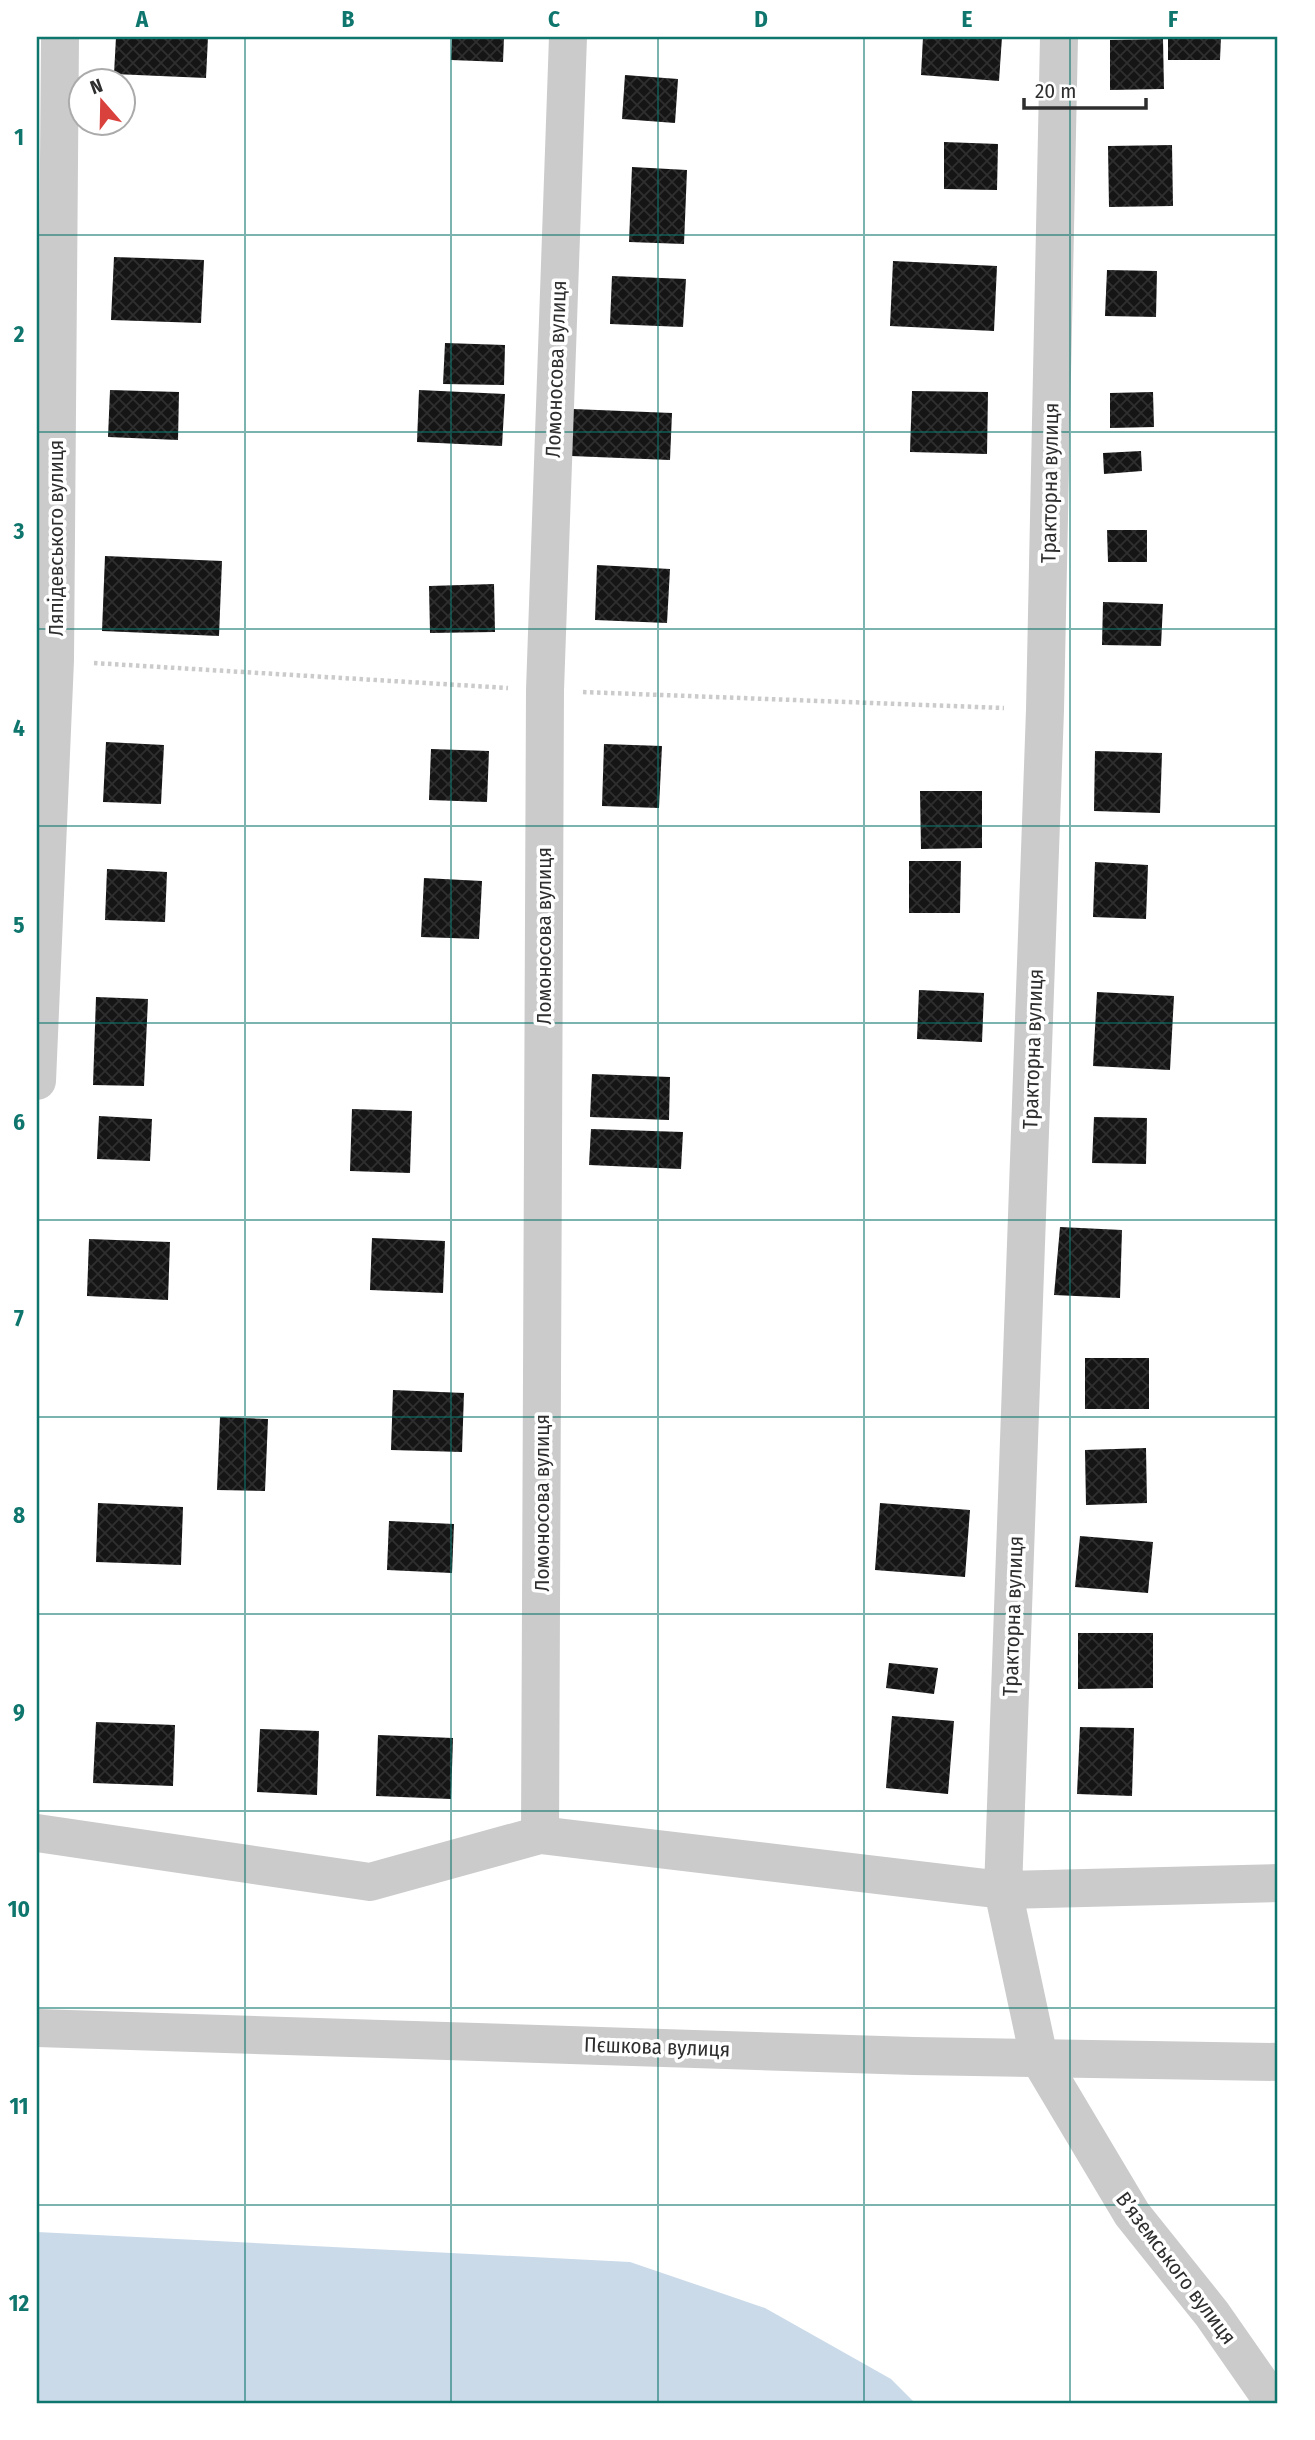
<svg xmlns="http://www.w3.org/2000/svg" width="1315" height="2440" font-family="'Fira Sans Condensed',sans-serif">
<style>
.water{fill:#cadae9}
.building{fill:url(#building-cross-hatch)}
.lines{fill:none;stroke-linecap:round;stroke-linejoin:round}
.path{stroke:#cbcbcb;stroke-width:4.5;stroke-dasharray:3.5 3.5;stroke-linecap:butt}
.minor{stroke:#cbcbcb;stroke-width:38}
.tertiary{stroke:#cbcbcb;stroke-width:38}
.grid{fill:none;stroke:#0f766e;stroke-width:2;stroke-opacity:0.55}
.labels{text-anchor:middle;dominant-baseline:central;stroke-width:7;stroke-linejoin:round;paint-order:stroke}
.street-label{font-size:21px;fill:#2e2e2e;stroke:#fff}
.neatline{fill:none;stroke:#0f766e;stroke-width:2.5}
.grid-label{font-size:23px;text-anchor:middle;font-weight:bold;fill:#0f766e}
</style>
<defs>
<pattern id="building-cross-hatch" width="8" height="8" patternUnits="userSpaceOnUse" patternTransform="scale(1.75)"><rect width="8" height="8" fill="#151515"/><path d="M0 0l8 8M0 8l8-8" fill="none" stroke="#2f2f2f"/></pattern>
</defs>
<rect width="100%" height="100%" fill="#fff"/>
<path class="water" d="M 37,2232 L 630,2262 L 765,2308 L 891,2379 L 915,2403 L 37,2403 Z"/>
<path class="building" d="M 116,37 L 208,37 L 206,78 L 114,74 Z
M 452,37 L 504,37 L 503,62 L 451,60 Z
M 923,37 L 1002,37 L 999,81 L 921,75 Z
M 1168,37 L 1221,37 L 1220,60 L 1168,60 Z
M 1163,39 L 1164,89 L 1110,90 L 1110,40 Z
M 625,75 L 678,79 L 675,123 L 622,119 Z
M 944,142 L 998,144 L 997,190 L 944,189 Z
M 1172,145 L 1173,206 L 1109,207 L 1108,146 Z
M 632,167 L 687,170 L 684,244 L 629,242 Z
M 114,257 L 204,260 L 201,323 L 111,320 Z
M 893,261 L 997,266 L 994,331 L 890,326 Z
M 1107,270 L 1157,271 L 1156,317 L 1105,316 Z
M 612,276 L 686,279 L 683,327 L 610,324 Z
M 445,343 L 505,345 L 504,385 L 443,384 Z
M 110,390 L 179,392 L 178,440 L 108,437 Z
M 419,390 L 505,394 L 502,446 L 417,442 Z
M 912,391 L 988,392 L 987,454 L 910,452 Z
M 1153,392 L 1154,427 L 1110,428 L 1110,393 Z
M 573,409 L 672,413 L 670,460 L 571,456 Z
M 1141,451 L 1142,471 L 1104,474 L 1103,453 Z
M 1107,530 L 1147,530 L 1147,562 L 1108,562 Z
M 105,556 L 222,561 L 219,636 L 102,631 Z
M 597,565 L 670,569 L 667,623 L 595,620 Z
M 494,584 L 495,632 L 430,633 L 429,586 Z
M 1103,602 L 1163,604 L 1161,646 L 1102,645 Z
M 106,742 L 164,745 L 161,804 L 103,802 Z
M 604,744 L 662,746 L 659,808 L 602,806 Z
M 431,749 L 489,751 L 487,802 L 429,800 Z
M 1095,751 L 1162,753 L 1160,813 L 1094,811 Z
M 920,791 L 982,791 L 982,848 L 921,849 Z
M 909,861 L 961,861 L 960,913 L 909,913 Z
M 1095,862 L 1148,865 L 1146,919 L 1093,917 Z
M 107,869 L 167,872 L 165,922 L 105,920 Z
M 424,878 L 482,881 L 479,939 L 421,937 Z
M 919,990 L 984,993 L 982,1042 L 917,1039 Z
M 1097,992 L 1174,996 L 1170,1070 L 1093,1066 Z
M 96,997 L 148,999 L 144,1086 L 93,1085 Z
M 592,1074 L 670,1077 L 669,1120 L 590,1117 Z
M 352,1109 L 412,1111 L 410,1173 L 350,1171 Z
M 99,1116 L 152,1119 L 150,1161 L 97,1159 Z
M 1094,1117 L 1147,1118 L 1146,1164 L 1092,1163 Z
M 591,1129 L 683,1132 L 681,1169 L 589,1165 Z
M 1060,1227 L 1122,1230 L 1120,1298 L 1054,1295 Z
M 372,1238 L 445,1241 L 443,1293 L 370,1290 Z
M 89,1239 L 170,1242 L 168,1300 L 87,1296 Z
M 1085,1358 L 1149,1358 L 1149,1409 L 1085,1409 Z
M 393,1390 L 464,1393 L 462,1452 L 391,1450 Z
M 220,1417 L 268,1419 L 265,1491 L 217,1490 Z
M 1146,1448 L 1147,1503 L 1086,1505 L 1085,1450 Z
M 98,1503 L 183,1507 L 181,1565 L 96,1562 Z
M 880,1503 L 970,1510 L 965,1577 L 875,1570 Z
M 389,1521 L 454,1524 L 452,1573 L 387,1570 Z
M 1080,1536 L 1153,1542 L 1148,1593 L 1075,1587 Z
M 1078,1633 L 1153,1633 L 1153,1688 L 1078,1689 Z
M 889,1663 L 938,1668 L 934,1694 L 886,1688 Z
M 892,1716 L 954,1721 L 948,1794 L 886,1788 Z
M 96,1722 L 175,1725 L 173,1786 L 93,1783 Z
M 1080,1727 L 1134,1728 L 1132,1796 L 1077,1794 Z
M 260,1729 L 319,1731 L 317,1795 L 257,1792 Z
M 378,1735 L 453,1738 L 451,1799 L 376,1796 Z"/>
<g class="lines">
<path class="path" d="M 94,663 L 508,688
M 583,692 L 1004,708"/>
<path class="minor" d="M 37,1081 L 55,660 L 60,37
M 37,1833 L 370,1882 L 540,1835 L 1003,1890 L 1278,1883
M 540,1835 L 545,690 L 568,37
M 1039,2058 L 1003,1890 L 1045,710 L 1059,37"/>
<path class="tertiary" d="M 37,2028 L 914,2056 L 1278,2062
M 1039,2058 L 1132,2214 L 1212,2314 L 1274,2403"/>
</g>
<path class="grid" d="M 245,37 L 245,2403M 451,37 L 451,2403M 658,37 L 658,2403M 864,37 L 864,2403M 1070,37 L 1070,2403M 37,235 L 1278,235M 37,432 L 1278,432M 37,629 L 1278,629M 37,826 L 1278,826M 37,1023 L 1278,1023M 37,1220 L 1278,1220M 37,1417 L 1278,1417M 37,1614 L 1278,1614M 37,1811 L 1278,1811M 37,2008 L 1278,2008M 37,2205 L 1278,2205"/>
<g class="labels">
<g class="street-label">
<text transform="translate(556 369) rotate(-88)">Ломоносова вулиця</text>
<text transform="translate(1050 483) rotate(-89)">Тракторна вулиця</text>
<text transform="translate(56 538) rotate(-90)">Ляпідевського вулиця</text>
<text transform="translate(544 936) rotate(-90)">Ломоносова вулиця</text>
<text transform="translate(1033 1049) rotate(-88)">Тракторна вулиця</text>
<text transform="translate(542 1503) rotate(-90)">Ломоносова вулиця</text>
<text transform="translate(1013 1616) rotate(-88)">Тракторна вулиця</text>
<text transform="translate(657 2047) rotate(2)">Пєшкова вулиця</text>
<text transform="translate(1176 2268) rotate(53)">В’яземського вулиця</text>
</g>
</g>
<rect width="1315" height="2440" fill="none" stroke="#ffffff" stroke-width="77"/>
<g transform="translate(102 102) rotate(340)"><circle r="33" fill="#ffffff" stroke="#ababab" stroke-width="2"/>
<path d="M0-5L12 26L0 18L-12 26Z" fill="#d9413c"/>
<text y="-10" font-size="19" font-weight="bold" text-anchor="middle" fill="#2e2e2e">N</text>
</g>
<path d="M1024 98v10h122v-10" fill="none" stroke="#2e2e2e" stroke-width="3.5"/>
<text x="1035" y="98" font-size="21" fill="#2e2e2e" stroke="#ffffff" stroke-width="5" paint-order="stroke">20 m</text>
<rect x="38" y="38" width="1238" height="2364" class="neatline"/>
<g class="grid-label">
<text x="142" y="27">A</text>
<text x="348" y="27">B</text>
<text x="554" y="27">C</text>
<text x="761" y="27">D</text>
<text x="967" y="27">E</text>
<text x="1173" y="27">F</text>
<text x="19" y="145">1</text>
<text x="19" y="342">2</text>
<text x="19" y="539">3</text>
<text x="19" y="736">4</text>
<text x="19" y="933">5</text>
<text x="19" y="1130">6</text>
<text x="19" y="1326">7</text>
<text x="19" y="1523">8</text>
<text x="19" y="1720">9</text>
<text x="19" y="1917">10</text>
<text x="19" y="2114">11</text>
<text x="19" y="2311">12</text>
</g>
</svg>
